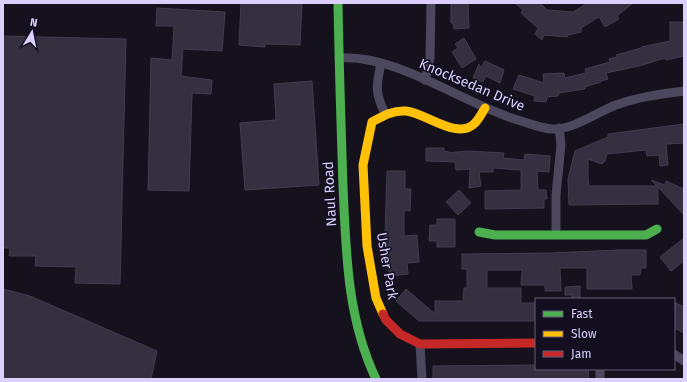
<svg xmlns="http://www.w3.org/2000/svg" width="687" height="382" font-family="'Fira Sans',sans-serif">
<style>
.building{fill:#34303f;stroke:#433c50}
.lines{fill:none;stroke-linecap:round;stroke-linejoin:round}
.street{stroke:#4b475d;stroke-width:9}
.fast{stroke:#4caf50;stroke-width:9}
.slow{stroke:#ffc107;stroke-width:9}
.jam{stroke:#c62828;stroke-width:9}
.labels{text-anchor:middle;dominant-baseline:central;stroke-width:3;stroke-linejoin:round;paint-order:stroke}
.street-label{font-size:14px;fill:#dbd0fd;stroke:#140e21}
</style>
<rect width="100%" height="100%" fill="#15121d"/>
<path class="building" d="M 241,3 L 302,3 L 300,45 L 265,44 L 265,47 L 239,45 Z
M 451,3 L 468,3 L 469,28 L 454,29 L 453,23 L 451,23 Z
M 515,3 L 540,3 L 547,10 L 573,12 L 588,3 L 633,3 L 617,16 L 619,19 L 605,27 L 599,17 L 581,28 L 581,32 L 568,35 L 567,37 L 544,35 L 542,40 L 535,34 L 538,28 L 521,13 L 523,10 Z
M 157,8 L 225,12 L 222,51 L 183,49 L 181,76 L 212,80 L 211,94 L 192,93 L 189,191 L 148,190 L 151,58 L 172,60 L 174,26 L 156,26 Z
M 670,22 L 684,22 L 684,56 L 666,60 L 665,58 L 639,66 L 606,73 L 608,79 L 601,81 L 601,82 L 585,87 L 585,89 L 559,93 L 558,96 L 547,97 L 546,102 L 534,101 L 535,96 L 513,89 L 519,75 L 544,83 L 543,74 L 564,73 L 565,78 L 586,73 L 585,69 L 610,62 L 609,59 L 617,57 L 616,55 L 641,48 L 641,47 L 670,41 Z
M 3,36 L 126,39 L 120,284 L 75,283 L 76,267 L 35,266 L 36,256 L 9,256 L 10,248 L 3,248 Z
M 464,38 L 476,59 L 462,68 L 452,52 L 458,48 L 455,44 Z
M 485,61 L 504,70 L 500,83 L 486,76 L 483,82 L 473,78 L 479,64 L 481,68 Z
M 312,81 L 319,185 L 245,190 L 240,123 L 276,120 L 274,84 Z
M 684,124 L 684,143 L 666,144 L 668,165 L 660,166 L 659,155 L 647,156 L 646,150 L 607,154 L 605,161 L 602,164 L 588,159 L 588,178 L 589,186 L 657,186 L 651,180 L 665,185 L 666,181 L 684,189 L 684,215 L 658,187 L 658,204 L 569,205 L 568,179 L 575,151 L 608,137 L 608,134 Z
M 426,148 L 444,148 L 444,151 L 449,152 L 449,153 L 466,151 L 504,153 L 503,158 L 524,160 L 525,154 L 550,156 L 549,172 L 537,171 L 538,190 L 546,190 L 547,199 L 544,199 L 544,208 L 485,209 L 485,191 L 521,190 L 521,170 L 493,168 L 493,172 L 479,172 L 481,186 L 469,188 L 470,169 L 456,170 L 455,162 L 426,161 Z
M 387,171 L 405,171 L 405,189 L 411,189 L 410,211 L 404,210 L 404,236 L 417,235 L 419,262 L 407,263 L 408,274 L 391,276 L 388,269 L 385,238 Z
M 459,190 L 471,203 L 458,215 L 446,202 Z
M 437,219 L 455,219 L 455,247 L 437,247 L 437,241 L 429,241 L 430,225 L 437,225 Z
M 684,238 L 684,261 L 671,271 L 660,257 Z
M 619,250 L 646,250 L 646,268 L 641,268 L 640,275 L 631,275 L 632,289 L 587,289 L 587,268 L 560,268 L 561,291 L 545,291 L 545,285 L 521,285 L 522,270 L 487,270 L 487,288 L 521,288 L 521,303 L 536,303 L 536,321 L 419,321 L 396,301 L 406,289 L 435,314 L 435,301 L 463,301 L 464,288 L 467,288 L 467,269 L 462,269 L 462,254 L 551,253 Z
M 580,286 L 580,299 L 572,299 L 572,295 L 565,295 L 565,287 Z
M 3,289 L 30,296 L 157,351 L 151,379 L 3,379 Z
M 674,302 L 684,307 L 684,333 L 674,328 Z
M 536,365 L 536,369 L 588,369 L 589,379 L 433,379 L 433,366 Z"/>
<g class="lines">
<path class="street" d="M 339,58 C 399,54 464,105 521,121 C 531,124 541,128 551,129 C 574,130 595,113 616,105 C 638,97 661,94 684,91
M 381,64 C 376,85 375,94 385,113
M 425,80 L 430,58 L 431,3
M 556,234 L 556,195 L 561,145 L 559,128
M 420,344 L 422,379
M 674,354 L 684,361
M 600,369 L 600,379"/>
<path class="fast" d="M 338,3 C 339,64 341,125 343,186 C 346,252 347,318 376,379
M 479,232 L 495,235 L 646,235 L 657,229"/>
<path class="slow" d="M 383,314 L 376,298 L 367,246 L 363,165 L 372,122 C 383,116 393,110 406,111 C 426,113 458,141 475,123 C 479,119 482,113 485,108"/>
<path class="jam" d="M 383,314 L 386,320 L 400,334 L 420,344 L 536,343"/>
</g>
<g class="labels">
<g class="street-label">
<text transform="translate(472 85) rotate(23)">Knocksedan Drive</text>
<text transform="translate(330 194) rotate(-93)">Naul Road</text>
<text transform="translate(387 266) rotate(80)">Usher Park</text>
</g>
</g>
<rect width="687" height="382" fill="none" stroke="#dbd0fd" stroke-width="8"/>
<rect x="535" y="298" width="140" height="72" fill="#140e21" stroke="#645c79"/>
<rect x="543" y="311" width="20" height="6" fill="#4caf50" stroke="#645c79"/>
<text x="571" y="318" font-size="12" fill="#dbd0fd">Fast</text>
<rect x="543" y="331" width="20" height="6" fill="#ffc107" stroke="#645c79"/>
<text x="571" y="338" font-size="12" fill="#dbd0fd">Slow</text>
<rect x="543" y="351" width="20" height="6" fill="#c62828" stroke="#645c79"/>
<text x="571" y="358" font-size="12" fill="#dbd0fd">Jam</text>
<g transform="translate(32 32) rotate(10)" stroke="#140e21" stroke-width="3" paint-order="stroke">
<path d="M0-3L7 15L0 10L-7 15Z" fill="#dbd0fd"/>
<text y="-6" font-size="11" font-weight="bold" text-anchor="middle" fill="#dbd0fd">N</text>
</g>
</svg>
